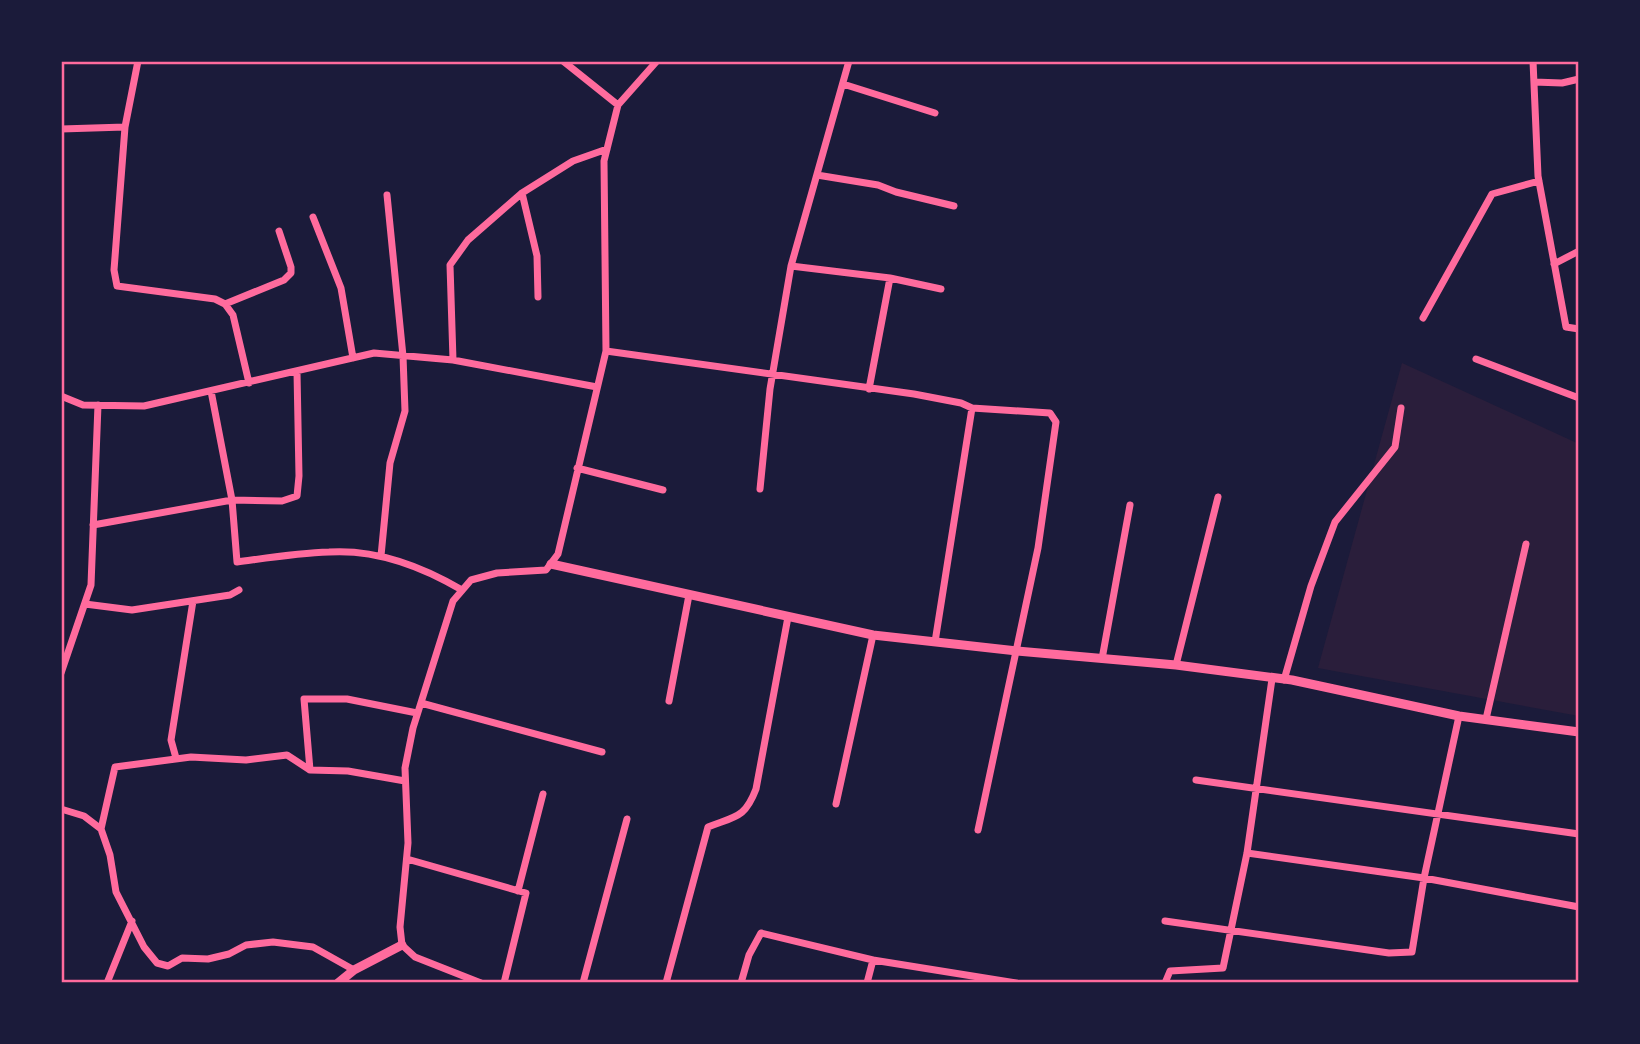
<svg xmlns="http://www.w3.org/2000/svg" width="1640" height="1044" font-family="Arial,sans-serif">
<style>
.green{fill:#2a1e3b}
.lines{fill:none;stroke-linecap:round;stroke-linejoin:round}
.minor{stroke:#ff6b9d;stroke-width:7}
.tertiary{stroke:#ff6b9d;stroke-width:9}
.neatline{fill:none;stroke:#ff6b9d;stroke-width:2.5}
</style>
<rect width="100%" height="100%" fill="#1b1b3a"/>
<path class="green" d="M 1402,363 L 1579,444 L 1579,716 L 1318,668 Z"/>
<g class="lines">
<path class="minor" d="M 138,61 L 125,127 L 114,270 L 117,286 L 215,299 L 225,304 L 233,315 L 249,383
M 563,61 L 618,105
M 1533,61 L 1538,176 L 1566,327 L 1579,329
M 1534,82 L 1562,83 L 1579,79
M 843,84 L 935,113
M 61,129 L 125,127
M 817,175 L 878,185 L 896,192 L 954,206
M 522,193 L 537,256 L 538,297
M 313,217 L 341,288 L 353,358
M 1554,264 L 1579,251
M 791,266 L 890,278 L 941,289
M 225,304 L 284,280 L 291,273 L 291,267 L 279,231
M 1423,318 L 1492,194 L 1539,181
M 606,351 L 914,394 L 961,403 L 972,408 L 1050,413 L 1056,422 L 1038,548 L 978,830
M 1476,359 L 1579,398
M 453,360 L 450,265 L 468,240 L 522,193 L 573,161 L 607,149
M 869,389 L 890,278
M 211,391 L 232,500 L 237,562 C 267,558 298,553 329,552 C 376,549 423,567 462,590
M 61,396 L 83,405 L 144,406 L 374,353 L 453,360 L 597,387
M 577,468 L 663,490
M 760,489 L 770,389 L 791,266 L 849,61
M 93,525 L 232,500 L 282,501 L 297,496 L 299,476 L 297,372
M 381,556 L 390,463 L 405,411 L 403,356 L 387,195
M 85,604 L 132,610 L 230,595 L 239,590
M 935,642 L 972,408
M 1102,659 L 1130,505
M 1176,665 L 1218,497
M 61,673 L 91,585 L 98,405
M 1284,680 L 1311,586 L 1335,522 L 1395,447 L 1401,408
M 669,701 L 689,595
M 421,703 L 602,752
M 1486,719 L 1526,544
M 176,758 L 171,740 L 193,601
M 310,770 L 304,699 L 347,699 L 417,713
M 1196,780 L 1579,834
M 836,804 L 873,635
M 61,809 L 84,816 L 101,829 L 110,855 L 116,892 L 144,947 L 157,963 L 168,966 L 182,958 L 208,959 L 229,954 L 246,945 L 273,942 L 313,947 L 354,970
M 101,829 L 115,767 L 191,757 L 246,760 L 287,755 L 310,770 L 348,771 L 405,781
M 1247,853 L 1424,878 L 1579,907
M 407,859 L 526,893 L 504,983
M 518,891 L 543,794
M 1165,921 L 1389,953 L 1412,952 L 1424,878 L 1459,716
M 107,983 L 132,921
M 481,983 L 415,957 L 402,945 L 400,927 L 408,843 L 405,768 L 413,728 L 453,601 L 471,580 L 497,573 L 546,570 L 558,554 L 606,351 L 604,161 L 618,105 L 657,61
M 583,983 L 627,819
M 666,983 L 708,827 C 736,816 745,818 756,789 L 788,617
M 741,983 L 749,955 L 761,933 L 873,960 L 1016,983
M 867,983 L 873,960
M 1165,983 L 1170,971 L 1223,968 L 1247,853 L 1272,679"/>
<path class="tertiary" d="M 551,564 L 873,635 L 1017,651 L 1176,665 L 1292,680 L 1459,716 L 1579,732
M 338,983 L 354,970 L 402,945"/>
</g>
<rect width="1640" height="1044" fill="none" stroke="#1b1b3a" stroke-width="126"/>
<rect x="63" y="63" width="1514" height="918" class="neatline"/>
</svg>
